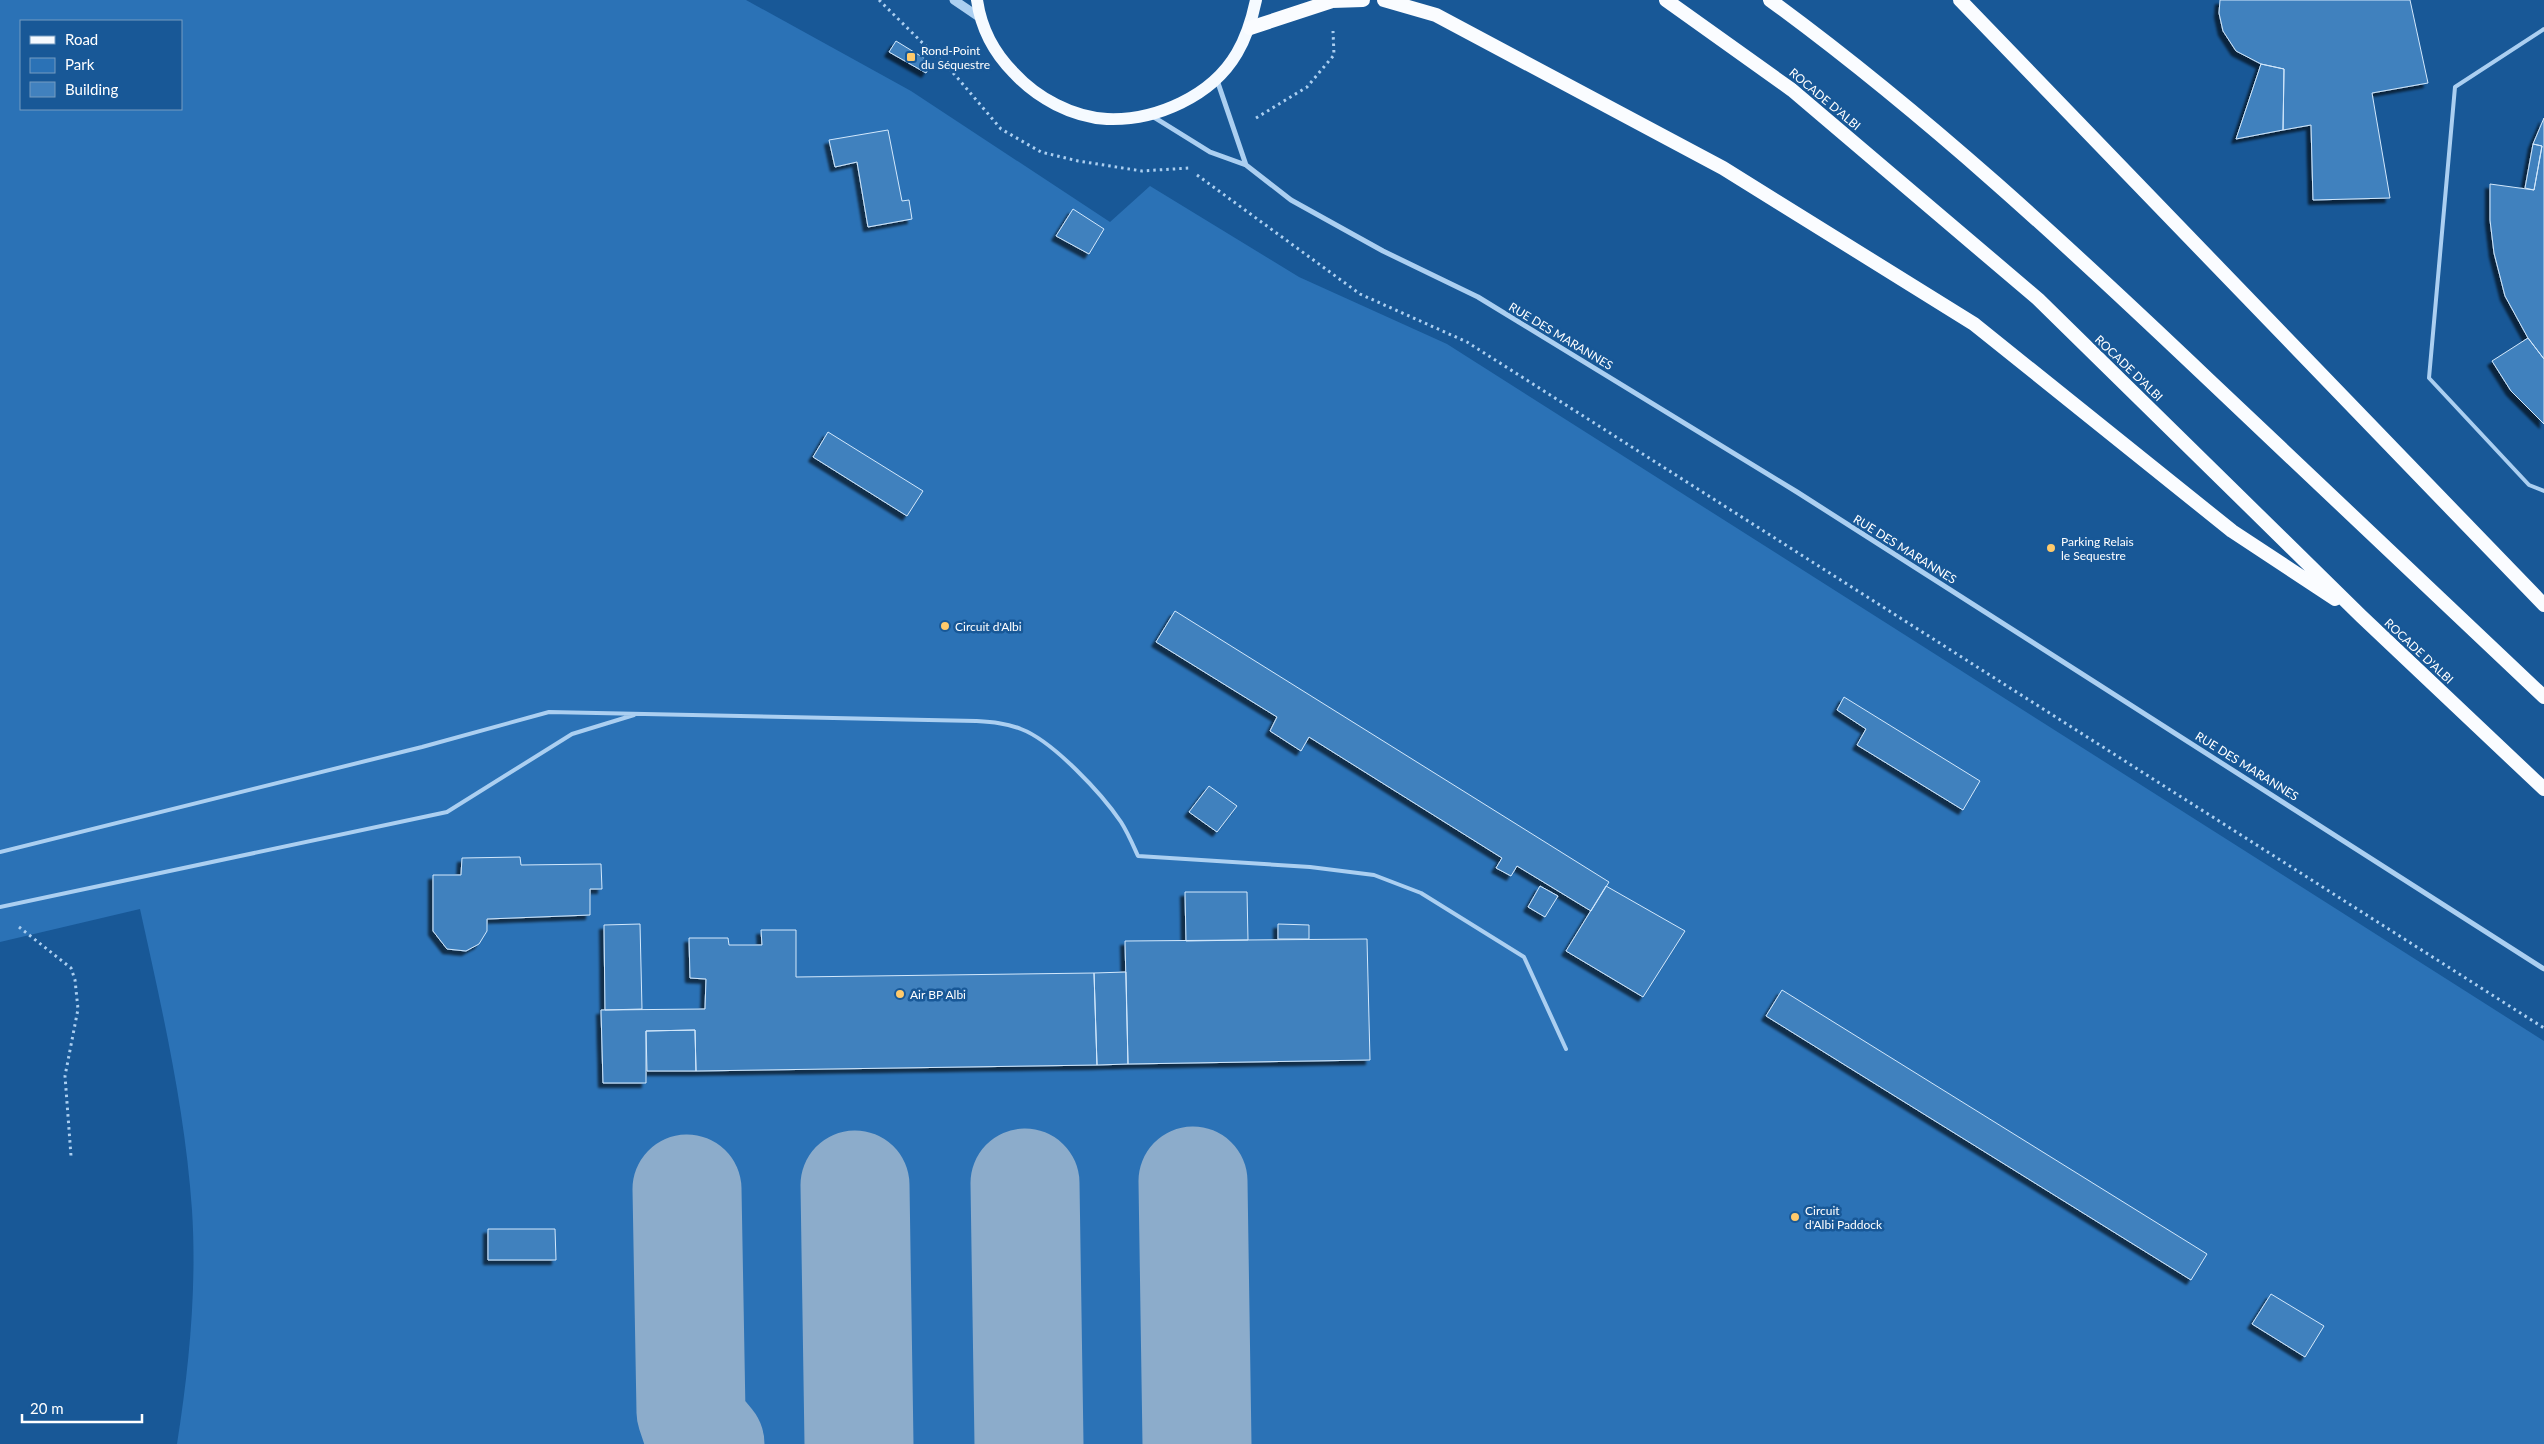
<svg xmlns="http://www.w3.org/2000/svg" width="2544" height="1444" font-family="Lato,sans-serif">
<style>
.green{fill:#2b72b6;fill-rule:evenodd}
.lines{fill:none;stroke-linecap:round;stroke-linejoin:round}
.taxiway{stroke:#8caccb;stroke-width:109}
.building{fill:#4181be;stroke:#d2e8fc;filter:url(#shadow)}
.path{stroke:#abcff1;stroke-width:3;stroke-dasharray:2.5 4;stroke-linecap:butt}
.service{stroke:#abcff1;stroke-width:4}
.minor{stroke:#abcff1;stroke-width:5}
.tertiary{stroke:#abcff1;stroke-width:9}
.primary{stroke:#f5faff;stroke-width:12}
.trunk{stroke:#fafcff;stroke-width:14}
.poi-dot{fill:#ffca6b;stroke:#185897;stroke-width:2}
.labels{text-anchor:middle;dominant-baseline:central;stroke-width:5;stroke-linejoin:round;paint-order:stroke}
.poi-label{font-size:12px;fill:#fff;stroke:#185897;text-anchor:start}
.street-label{font-size:12px;fill:#fff;stroke:#185897}
</style>
<defs>
<filter id="shadow"><feDropShadow dx="-4.5" dy="4.5" stdDeviation="1" flood-color="#0009"/></filter>
</defs>
<rect width="100%" height="100%" fill="#185897"/>
<path class="green" d="M 0,0 L 746,0 L 911,91 L 1110,222 L 1150,186 L 1299,277 L 1447,344 L 2544,1041 L 2544,1444 L 177,1444 C 189,1368 197,1288 192,1210 C 185,1108 162,1009 140,909 L 0,942 ZM 21,21 L 181,21 L 181,109 L 21,109 Z"/>
<g class="lines">
<path class="taxiway" d="M 1193,1181 L 1197,1444
M 1025,1183 L 1029,1444
M 855,1185 L 859,1444
M 687,1189 L 691,1412 L 696,1427 L 710,1444"/>
</g>
<path class="building" d="M 2220,0 L 2410,0 L 2428,83 L 2372,93 L 2390,198 L 2313,200 L 2311,125 L 2283,130 L 2284,69 L 2261,64 L 2236,51 L 2223,31 L 2219,13 Z
M 896,41 L 932,63 L 926,73 L 889,52 Z
M 2261,64 L 2284,69 L 2283,130 L 2236,139 Z
M 2544,118 L 2544,359 L 2528,338 L 2505,296 L 2494,253 L 2490,220 L 2490,184 L 2534,190 L 2542,146 L 2533,144 Z
M 888,130 L 902,201 L 909,200 L 912,219 L 868,227 L 857,162 L 835,167 L 829,140 Z
M 2533,144 L 2542,146 L 2534,190 L 2525,188 Z
M 1073,209 L 1104,229 L 1089,254 L 1056,236 Z
M 2528,338 L 2544,359 L 2544,424 L 2511,391 L 2492,361 Z
M 828,432 L 923,491 L 907,516 L 813,457 Z
M 1175,611 L 1609,882 L 1591,911 L 1517,866 L 1511,876 L 1496,868 L 1502,858 L 1309,737 L 1301,751 L 1270,731 L 1277,717 L 1156,642 Z
M 1844,697 L 1980,781 L 1963,810 L 1857,745 L 1866,729 L 1837,710 Z
M 1209,786 L 1237,806 L 1217,832 L 1189,812 Z
M 520,857 L 521,865 L 601,864 L 602,889 L 590,889 L 590,915 L 487,919 L 487,931 L 479,944 L 466,951 L 447,949 L 433,931 L 433,875 L 461,875 L 462,858 Z
M 1540,886 L 1558,896 L 1545,917 L 1528,907 Z
M 1606,886 L 1685,931 L 1643,997 L 1566,951 Z
M 1185,892 L 1247,892 L 1248,940 L 1186,941 Z
M 640,924 L 642,1009 L 605,1010 L 604,925 Z
M 1278,924 L 1309,925 L 1309,939 L 1278,939 Z
M 761,930 L 796,930 L 796,977 L 1094,973 L 1097,1065 L 696,1071 L 695,1030 L 646,1031 L 646,1083 L 603,1083 L 601,1010 L 705,1009 L 706,979 L 690,978 L 689,938 L 728,938 L 729,945 L 762,945 Z
M 1367,939 L 1370,1060 L 1128,1064 L 1125,941 Z
M 1126,972 L 1128,1064 L 1097,1065 L 1094,973 Z
M 1782,990 L 2207,1254 L 2191,1280 L 1766,1016 Z
M 695,1030 L 696,1071 L 647,1071 L 646,1031 Z
M 488,1229 L 555,1229 L 556,1260 L 488,1260 Z
M 2271,1294 L 2324,1326 L 2305,1357 L 2252,1324 Z"/>
<g class="lines">
<path class="path" d="M 879,0 L 955,75 L 1001,129 L 1041,152 L 1078,161 L 1142,171 L 1189,168
M 1256,118 L 1307,87 L 1334,55 L 1333,31
M 1197,175 L 1360,294 L 1467,342 L 2544,1028
M 19,927 L 71,968 L 75,980 L 78,1009 L 65,1076 L 71,1156"/>
<path class="service" d="M 2544,29 L 2455,87 L 2429,378 L 2529,485 L 2544,491
M 0,852 L 422,747 L 549,712 L 976,721 C 991,722 1007,723 1021,729 C 1053,741 1102,794 1121,822 C 1128,833 1133,845 1138,856 L 1310,867 L 1374,875 L 1421,893 L 1524,957 L 1566,1049
M 0,907 L 447,812 L 572,734 L 634,715"/>
<path class="minor" d="M 1217,80 L 1246,165
M 1152,116 L 1210,152 L 1246,165 L 1291,200 L 1383,251 L 1478,297 L 1797,492 L 2544,969"/>
<path class="tertiary" d="M 954,0 L 979,17"/>
<path class="primary" d="M 977,0 C 981,28 994,53 1014,73 C 1037,98 1072,117 1107,119 C 1156,121 1212,96 1237,53 C 1247,36 1252,19 1256,0"/>
<path class="trunk" d="M 1384,0 L 1436,15 L 1723,168 L 1974,324 L 2232,531 L 2335,599
M 1666,0 L 1792,90 L 2038,299 L 2361,616 L 2544,789
M 1770,0 C 1926,114 2069,247 2209,380 C 2321,486 2433,591 2544,697
M 1960,0 L 2544,605
M 1250,28 L 1332,1 L 1363,0"/>
</g>
<g class="poi-dot">
<rect x="906" y="52" width="10" height="10" rx="2.5"/>
<circle cx="2051" cy="548" r="5"/>
<circle cx="945" cy="626" r="5"/>
<circle cx="900" cy="994" r="5"/>
<circle cx="1795" cy="1217" r="5"/>
</g>
<g class="labels">
<g class="poi-label">
<text x="921" y="50">Rond-Point<tspan x="921" dy="14">du Séquestre</tspan></text>
<text x="2061" y="541">Parking Relais<tspan x="2061" dy="14">le Sequestre</tspan></text>
<text x="955" y="626">Circuit d'Albi</text>
<text x="910" y="994">Air BP Albi</text>
<text x="1805" y="1210">Circuit<tspan x="1805" dy="14">d'Albi Paddock</tspan></text>
</g>
<g class="street-label">
<text transform="translate(1825 99) rotate(40)">ROCADE D'ALBI</text>
<text transform="translate(1561 336) rotate(31)">RUE DES MARANNES</text>
<text transform="translate(2129 368) rotate(44)">ROCADE D'ALBI</text>
<text transform="translate(1905 549) rotate(32)">RUE DES MARANNES</text>
<text transform="translate(2419 651) rotate(43)">ROCADE D'ALBI</text>
<text transform="translate(2247 766) rotate(32)">RUE DES MARANNES</text>
</g>
</g>
<rect x="20" y="20" width="162" height="90" fill="#185897" stroke="#749bc1"/>
<rect x="30" y="36" width="25" height="8" fill="#f5faff" stroke="#749bc1"/>
<text x="65" y="45" font-size="15" fill="#ffffff">Road</text>
<rect x="30" y="58" width="25" height="15" fill="#2b72b6" stroke="#749bc1"/>
<text x="65" y="70" font-size="15" fill="#ffffff">Park</text>
<rect x="30" y="82" width="25" height="15" fill="#4181be" stroke="#749bc1"/>
<text x="65" y="95" font-size="15" fill="#ffffff">Building</text>
<path d="M22 1414v8h120v-8" fill="none" stroke="#ffffff" stroke-width="2.5"/>
<text x="30" y="1414" font-size="15" fill="#ffffff" stroke="#185897" stroke-width="4" paint-order="stroke">20 m</text>
</svg>
